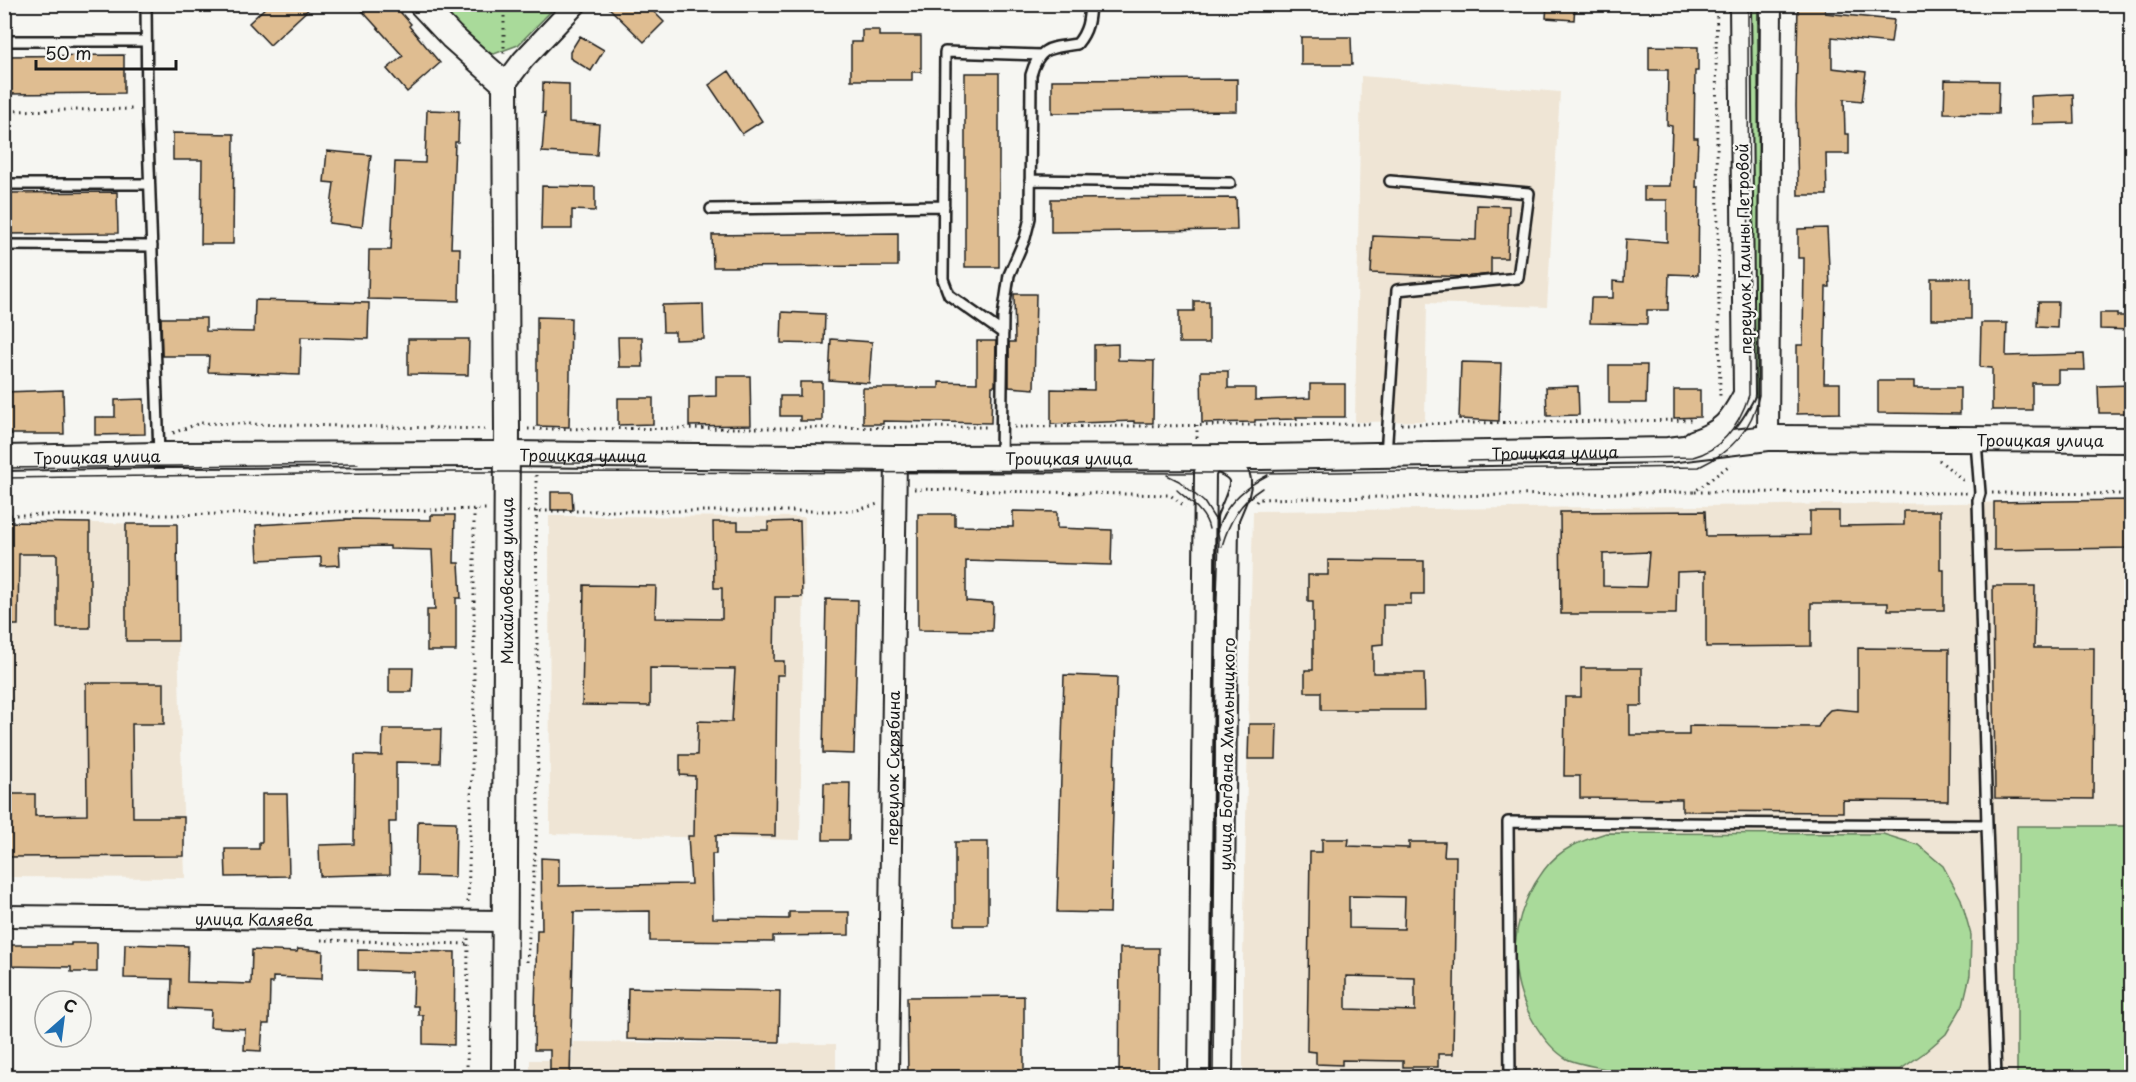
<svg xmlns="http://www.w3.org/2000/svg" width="2136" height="1082" font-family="'Playpen Sans',sans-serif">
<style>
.built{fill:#efe5d5}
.green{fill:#a9da9a;stroke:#627b5b;stroke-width:1.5}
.building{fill:#dfbd91;stroke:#1c1c1c;stroke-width:1.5;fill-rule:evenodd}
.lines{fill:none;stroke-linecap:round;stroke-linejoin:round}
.service-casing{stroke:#1c1c1c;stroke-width:14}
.minor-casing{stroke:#1c1c1c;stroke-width:24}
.tertiary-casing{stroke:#1c1c1c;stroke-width:28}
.path{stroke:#1c1c1c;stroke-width:3;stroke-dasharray:1.5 4.5;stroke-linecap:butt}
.service{stroke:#f6f6f2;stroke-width:9}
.minor{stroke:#f6f6f2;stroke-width:20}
.tertiary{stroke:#f6f6f2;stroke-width:24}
.tram{stroke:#1c1c1c;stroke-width:1.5}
.labels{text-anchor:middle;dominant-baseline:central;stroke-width:4.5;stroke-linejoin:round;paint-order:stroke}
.street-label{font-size:16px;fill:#1c1c1c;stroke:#f6f6f2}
</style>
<rect width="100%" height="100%" fill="#f6f6f2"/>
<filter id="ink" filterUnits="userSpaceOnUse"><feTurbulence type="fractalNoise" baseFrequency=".0167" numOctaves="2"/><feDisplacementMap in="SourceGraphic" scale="12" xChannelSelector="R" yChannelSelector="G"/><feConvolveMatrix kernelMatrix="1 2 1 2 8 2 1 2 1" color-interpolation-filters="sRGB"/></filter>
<g filter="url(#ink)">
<path class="built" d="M 1361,76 L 1560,92 L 1547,307 L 1427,303 L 1425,421 L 1355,422 Z
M 2131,501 L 2131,1077 L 1243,1078 L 1243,960 L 1253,511 Z
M 549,516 L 805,517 L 800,840 L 550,834 Z
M 5,522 L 177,524 L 178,641 L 185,878 L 5,877 Z
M 573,1042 L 836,1044 L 836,1077 L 530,1078 L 530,1060 L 572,1060 Z"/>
<path class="green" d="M 436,5 L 557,5 L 518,45 L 494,54 L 479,51 Z
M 1745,5 L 1764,5 L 1763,397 L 1746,396 Z
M 2017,826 L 2131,826 L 2131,1077 L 2017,1077 Z
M 1606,833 L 1883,834 L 1918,845 L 1943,866 L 1961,899 L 1971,935 L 1970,975 L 1963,1005 L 1946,1034 L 1924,1053 L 1901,1069 L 1611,1070 C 1599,1067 1577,1064 1567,1059 C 1553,1051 1541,1035 1533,1021 C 1505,971 1510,916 1544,870 C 1560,848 1581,841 1606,833 Z"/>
<path class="building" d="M 269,4 L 314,4 L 270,45 L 249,23 Z
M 356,4 L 393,4 L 411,24 L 409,26 L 440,63 L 407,92 L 387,69 L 403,56 Z
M 605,4 L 646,4 L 664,22 L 644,42 Z
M 1547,4 L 1575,4 L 1574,20 L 1546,18 Z
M 1798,4 L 1825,4 L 1825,13 L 1894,20 L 1891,43 L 1832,37 L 1832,68 L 1866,72 L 1862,101 L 1844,99 L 1845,134 L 1849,134 L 1849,154 L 1826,154 L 1827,195 L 1798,195 L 1796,106 Z
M 862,30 L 879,30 L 879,36 L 921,36 L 921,72 L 912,72 L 912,80 L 851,80 L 851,42 L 862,42 Z
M 580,36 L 604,50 L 591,71 L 570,58 L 570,52 Z
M 1301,37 L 1351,37 L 1352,65 L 1301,65 Z
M 1649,46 L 1698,47 L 1698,71 L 1695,71 L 1694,138 L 1698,138 L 1696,187 L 1699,187 L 1698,275 L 1669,274 L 1668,310 L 1647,310 L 1647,324 L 1590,323 L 1591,298 L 1613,298 L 1613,281 L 1624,282 L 1626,239 L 1667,242 L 1667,200 L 1644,200 L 1644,186 L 1670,186 L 1672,126 L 1667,125 L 1668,70 L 1649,70 Z
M 124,55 L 124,93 L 4,94 L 4,56 Z
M 729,71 L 762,121 L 742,134 L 709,85 Z
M 965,73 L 999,73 L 999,267 L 965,267 Z
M 1237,79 L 1237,111 L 1052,113 L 1052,80 Z
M 1945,80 L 1999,81 L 1998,114 L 1944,113 Z
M 543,83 L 569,84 L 569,122 L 599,124 L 597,155 L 542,152 L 545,113 L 542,113 Z
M 2073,94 L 2074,123 L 2032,124 L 2031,96 Z
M 427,110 L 459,111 L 458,142 L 455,142 L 451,248 L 460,248 L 459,301 L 368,299 L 369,250 L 391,250 L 395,162 L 425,163 Z
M 173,133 L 234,134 L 233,244 L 201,244 L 202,160 L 173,160 Z
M 327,151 L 371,155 L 362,227 L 329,223 L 334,183 L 324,182 Z
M 542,186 L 595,187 L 595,211 L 572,210 L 572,229 L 541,229 Z
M 117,192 L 118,233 L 4,234 L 4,193 Z
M 1236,198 L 1237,230 L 1051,232 L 1051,199 Z
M 1477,205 L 1509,206 L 1507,258 L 1491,258 L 1491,274 L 1464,277 L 1371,273 L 1373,236 L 1476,240 Z
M 1827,228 L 1830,287 L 1826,287 L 1824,383 L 1840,383 L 1840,413 L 1797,414 L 1797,345 L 1803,345 L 1804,258 L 1798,258 L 1798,229 Z
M 898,233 L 898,266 L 713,267 L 712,235 Z
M 1931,278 L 1971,278 L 1971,319 L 1931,319 Z
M 1014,294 L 1036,294 L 1034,389 L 1009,387 L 1009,342 L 1015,342 Z
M 255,300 L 369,303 L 368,339 L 301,337 L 300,375 L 208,372 L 209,356 L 162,356 L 161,318 L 206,318 L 206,331 L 254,332 Z
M 1194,301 L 1209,301 L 1209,343 L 1179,343 L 1179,311 L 1194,311 Z
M 2038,302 L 2058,302 L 2057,328 L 2037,327 Z
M 703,304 L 704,339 L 675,340 L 675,332 L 663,332 L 662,305 Z
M 782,312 L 825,314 L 824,344 L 781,343 Z
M 2100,313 L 2117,313 L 2117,316 L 2132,316 L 2132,330 L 2100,329 Z
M 537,317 L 571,318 L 569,427 L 537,426 Z
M 1981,323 L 2007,323 L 2006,356 L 2084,354 L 2085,370 L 2058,370 L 2058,383 L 2032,383 L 2032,410 L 1992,410 L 1992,368 L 1980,367 Z
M 618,337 L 642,337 L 643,367 L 619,367 Z
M 408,339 L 469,339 L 468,375 L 408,374 Z
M 831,339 L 872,342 L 869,383 L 829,380 Z
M 977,341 L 996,341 L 995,386 L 992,386 L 991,423 L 883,421 L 883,424 L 863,424 L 863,388 L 939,388 L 939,382 L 977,383 Z
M 1118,344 L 1118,360 L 1154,361 L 1153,423 L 1134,423 L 1134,421 L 1051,424 L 1051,389 L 1094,390 L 1094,345 Z
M 1461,362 L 1501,363 L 1499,421 L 1459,419 Z
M 1609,365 L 1647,365 L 1646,403 L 1609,403 Z
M 1201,371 L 1228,371 L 1228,388 L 1255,388 L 1255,400 L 1310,398 L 1310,384 L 1345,384 L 1345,417 L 1296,417 L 1297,419 L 1255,420 L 1255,422 L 1202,423 Z
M 716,376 L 750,376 L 751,425 L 689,426 L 689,397 L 716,396 Z
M 1878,381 L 1914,381 L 1914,388 L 1960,388 L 1960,414 L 1878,413 Z
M 800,382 L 822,382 L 822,421 L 800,421 L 800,416 L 780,416 L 780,396 L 800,396 Z
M 2132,385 L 2132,413 L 2099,413 L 2098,386 Z
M 1578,386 L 1579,415 L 1547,416 L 1546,387 Z
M 63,390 L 64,434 L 4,434 L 4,392 Z
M 1674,390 L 1700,390 L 1700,417 L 1674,418 Z
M 618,398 L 653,398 L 653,424 L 618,425 Z
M 144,399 L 145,434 L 95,435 L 95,417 L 115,417 L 115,400 Z
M 551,492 L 572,492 L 573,510 L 551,510 Z
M 2132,500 L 2132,548 L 1994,550 L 1994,502 Z
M 1013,511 L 1057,512 L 1057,528 L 1112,530 L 1111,565 L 966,561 L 966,601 L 993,603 L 992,631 L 918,630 L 918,514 L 955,514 L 955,526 L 1013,527 Z
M 1705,511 L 1706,536 L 1810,535 L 1810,511 L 1839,511 L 1839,526 L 1904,525 L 1904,511 L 1940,511 L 1940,570 L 1944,570 L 1944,610 L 1888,610 L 1888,603 L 1811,603 L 1811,646 L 1706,647 L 1706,571 L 1677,572 L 1676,614 L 1561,614 L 1560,512 ZM 1649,552 L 1646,587 L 1603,586 L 1603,554 Z
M 431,515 L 455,515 L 454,563 L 459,563 L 461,598 L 456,598 L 456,651 L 427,651 L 427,610 L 435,610 L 432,550 L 390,549 L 390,546 L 339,547 L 340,565 L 321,566 L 321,557 L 258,560 L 256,525 L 345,520 L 345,519 L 431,520 Z
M 800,521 L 802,597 L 775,597 L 774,661 L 784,661 L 784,675 L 777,675 L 775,836 L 716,835 L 716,854 L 712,854 L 713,918 L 789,919 L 789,912 L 849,912 L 849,935 L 773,936 L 773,942 L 650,941 L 650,911 L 574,912 L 570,1077 L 550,1077 L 550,1050 L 534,1050 L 537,930 L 542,930 L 541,858 L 559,859 L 559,886 L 691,884 L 688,836 L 694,836 L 695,776 L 680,775 L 680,755 L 697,755 L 698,721 L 732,722 L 735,669 L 650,668 L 650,706 L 582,705 L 584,585 L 656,586 L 655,618 L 722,619 L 722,588 L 714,588 L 713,522 L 738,522 L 738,530 L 768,530 L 768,522 Z
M 4,522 L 90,523 L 90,628 L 57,628 L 57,554 L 19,554 L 18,625 L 4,625 Z
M 126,524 L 177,524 L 178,641 L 126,641 Z
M 1328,560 L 1424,561 L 1424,594 L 1411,594 L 1411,604 L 1383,604 L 1383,644 L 1373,645 L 1373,673 L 1424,673 L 1425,710 L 1321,710 L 1321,692 L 1305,692 L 1305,670 L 1313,670 L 1313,601 L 1308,601 L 1308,575 L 1328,575 Z
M 1993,586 L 2035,586 L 2034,648 L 2094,648 L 2093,799 L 1995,798 Z
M 826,599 L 858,600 L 854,754 L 823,753 Z
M 1858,648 L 1949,649 L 1948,801 L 1843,800 L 1843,812 L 1682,811 L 1682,799 L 1580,798 L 1580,776 L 1564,776 L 1565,697 L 1581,697 L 1581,668 L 1642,668 L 1642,706 L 1630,706 L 1630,735 L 1689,735 L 1689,726 L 1818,727 L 1825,715 L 1830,710 L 1836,709 L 1858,711 Z
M 389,668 L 413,668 L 412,692 L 389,692 Z
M 1064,675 L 1117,677 L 1110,913 L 1057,912 Z
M 86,683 L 164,683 L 164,724 L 132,724 L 133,817 L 184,817 L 184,856 L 4,857 L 4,794 L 35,794 L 35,816 L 87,815 Z
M 1249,724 L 1277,724 L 1276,759 L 1248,759 Z
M 383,729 L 441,729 L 440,763 L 396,762 L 396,822 L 389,822 L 390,874 L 320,876 L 319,845 L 354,844 L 355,755 L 382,756 Z
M 824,783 L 850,783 L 849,840 L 823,840 Z
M 262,794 L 287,794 L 289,876 L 226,877 L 225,849 L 259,849 L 259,842 L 262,842 Z
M 418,821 L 456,822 L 455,877 L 417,876 Z
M 1322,839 L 1349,839 L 1348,846 L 1409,848 L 1409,842 L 1445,842 L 1444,856 L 1456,856 L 1453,1054 L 1438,1054 L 1438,1067 L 1403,1067 L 1403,1061 L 1342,1060 L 1342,1065 L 1316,1064 L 1316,1052 L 1307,1051 L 1310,852 L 1322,852 ZM 1349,896 L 1405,897 L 1404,929 L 1349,928 ZM 1346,976 L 1415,978 L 1415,1011 L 1346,1009 Z
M 955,842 L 988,842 L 988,925 L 955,925 Z
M 71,943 L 97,943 L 97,972 L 71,972 L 71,967 L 4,966 L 4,945 L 71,945 Z
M 125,944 L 188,946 L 187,982 L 251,984 L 252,950 L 297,952 L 298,949 L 323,951 L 322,979 L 273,977 L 273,983 L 270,983 L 269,1024 L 263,1024 L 261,1051 L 244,1050 L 245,1029 L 210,1027 L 211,1010 L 171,1008 L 172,979 L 124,978 Z
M 1120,948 L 1159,948 L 1158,1077 L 1119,1077 Z
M 358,950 L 455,952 L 454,1045 L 423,1044 L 423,1015 L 418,1015 L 418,1006 L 413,1006 L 414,972 L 358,970 Z
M 628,988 L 780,991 L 779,1042 L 627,1039 Z
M 1024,996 L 1024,1077 L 908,1077 L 907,997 Z"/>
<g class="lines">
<g class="service-casing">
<path id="service" d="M 146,4 L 147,109 L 159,455
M 4,41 L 146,41
M 1030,180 L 1230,183
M 4,184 L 149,184
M 711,209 L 944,206
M 4,245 L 152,246
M 1003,333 L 949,295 L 943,279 L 945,52 L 1041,55
M 1976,442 L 1980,493 L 1978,500 L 1987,825
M 1386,455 L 1397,290 L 1518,278 L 1529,193 L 1390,181
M 1001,457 L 1003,317 L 1009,275 L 1025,238 L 1030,218 L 1031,75 C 1039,46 1051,48 1077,44 C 1088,31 1089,20 1090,4
M 1510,1078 L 1508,822 L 1987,825 L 1996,1078"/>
</g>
<g class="minor-casing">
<g id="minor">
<path d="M 505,84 L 523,60 L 576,4"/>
<path d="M 1768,438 L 1771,4"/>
<path d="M 1693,441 C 1723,430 1729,422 1744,394 L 1740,4"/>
<path d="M 1210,459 C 1252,472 1242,484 1228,518 L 1222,1078"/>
<path id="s1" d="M 4,916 L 505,921"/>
<path id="s2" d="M 888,1078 L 896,458"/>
<path d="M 1199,1078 L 1205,473 C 1210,462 1215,460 1227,458"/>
</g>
</g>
<g class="tertiary-casing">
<g id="tertiary">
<path d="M 421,4 L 452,37 L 505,84 L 507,429 L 504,1078"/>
<path id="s3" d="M 4,458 L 159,455 L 506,454 L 896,458 L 1260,457 L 1668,450 L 1768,438 L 2132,440"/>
</g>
</g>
<path class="path" d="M 504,4 L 504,54
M 1717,4 L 1716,53 L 1720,398
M 4,111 L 135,109
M 1401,424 L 1692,420
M 1014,427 L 1374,424
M 528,429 L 990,427
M 173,433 L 200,423 L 486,429
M 1197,438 L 1197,425
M 1939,460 L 1964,481
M 914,489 L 1170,495 L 1186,507
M 1695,492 L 1968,493
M 1992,493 L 2132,494
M 1256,502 L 1258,499 L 1694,492 L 1731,464
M 528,511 L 854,511 L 878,504
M 4,515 L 168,515 L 486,509
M 468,902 L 474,700 L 474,509
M 321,940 L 468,944
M 527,962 L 538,814 L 536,474
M 467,1078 L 468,938"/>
<use href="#service" class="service"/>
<use href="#minor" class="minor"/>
<use href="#tertiary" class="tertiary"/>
<path class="tram" d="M 1468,461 L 1693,457 C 1724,449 1740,422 1749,395 L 1748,4
M 538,463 L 643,463
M 4,468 L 358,464
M 1167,475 L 1179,481 L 1204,502 L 1216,521 L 1219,539 L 1216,623 L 1213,1078
M 4,478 L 450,472 L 1263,473 L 1699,467 C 1731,452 1752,430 1759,395 L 1758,4
M 1177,490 C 1189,501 1206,512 1209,529
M 1217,531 C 1224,505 1245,487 1268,475
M 1222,546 C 1229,522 1240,502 1262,488"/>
</g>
</g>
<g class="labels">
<g class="street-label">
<text transform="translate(1743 249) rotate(-91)">переулок Галины Петровой</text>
<text stroke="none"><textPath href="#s3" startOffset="2037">Троицкая улица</textPath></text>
<text stroke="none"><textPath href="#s3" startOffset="1551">Троицкая улица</textPath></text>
<text stroke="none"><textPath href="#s3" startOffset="579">Троицкая улица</textPath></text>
<text stroke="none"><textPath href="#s3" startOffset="93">Троицкая улица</textPath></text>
<text stroke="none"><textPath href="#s3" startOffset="1065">Троицкая улица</textPath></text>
<text transform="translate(506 581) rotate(-90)">Михайловская улица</text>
<text transform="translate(1226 754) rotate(-89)">улица Богдана Хмельницкого</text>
<text stroke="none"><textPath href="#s2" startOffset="310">переулок Скрябина</textPath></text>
<text stroke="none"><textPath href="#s1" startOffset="250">улица Каляева</textPath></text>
</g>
</g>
<rect width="2136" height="1082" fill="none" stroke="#f6f6f2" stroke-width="24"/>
<rect x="12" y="12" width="2112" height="1058" fill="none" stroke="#1c1c1c" stroke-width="2" filter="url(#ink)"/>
<g transform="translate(63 1019) rotate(28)"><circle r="28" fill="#f6f6f2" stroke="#9f9f9c" stroke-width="1.5"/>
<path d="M0-4.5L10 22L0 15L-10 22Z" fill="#1f6fb2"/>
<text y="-9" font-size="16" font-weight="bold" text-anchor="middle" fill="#1c1c1c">С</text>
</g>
<path d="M36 60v9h140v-9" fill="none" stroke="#1c1c1c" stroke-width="3"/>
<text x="45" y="60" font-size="18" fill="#1c1c1c" stroke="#f6f6f2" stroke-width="4.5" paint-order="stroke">50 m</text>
</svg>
